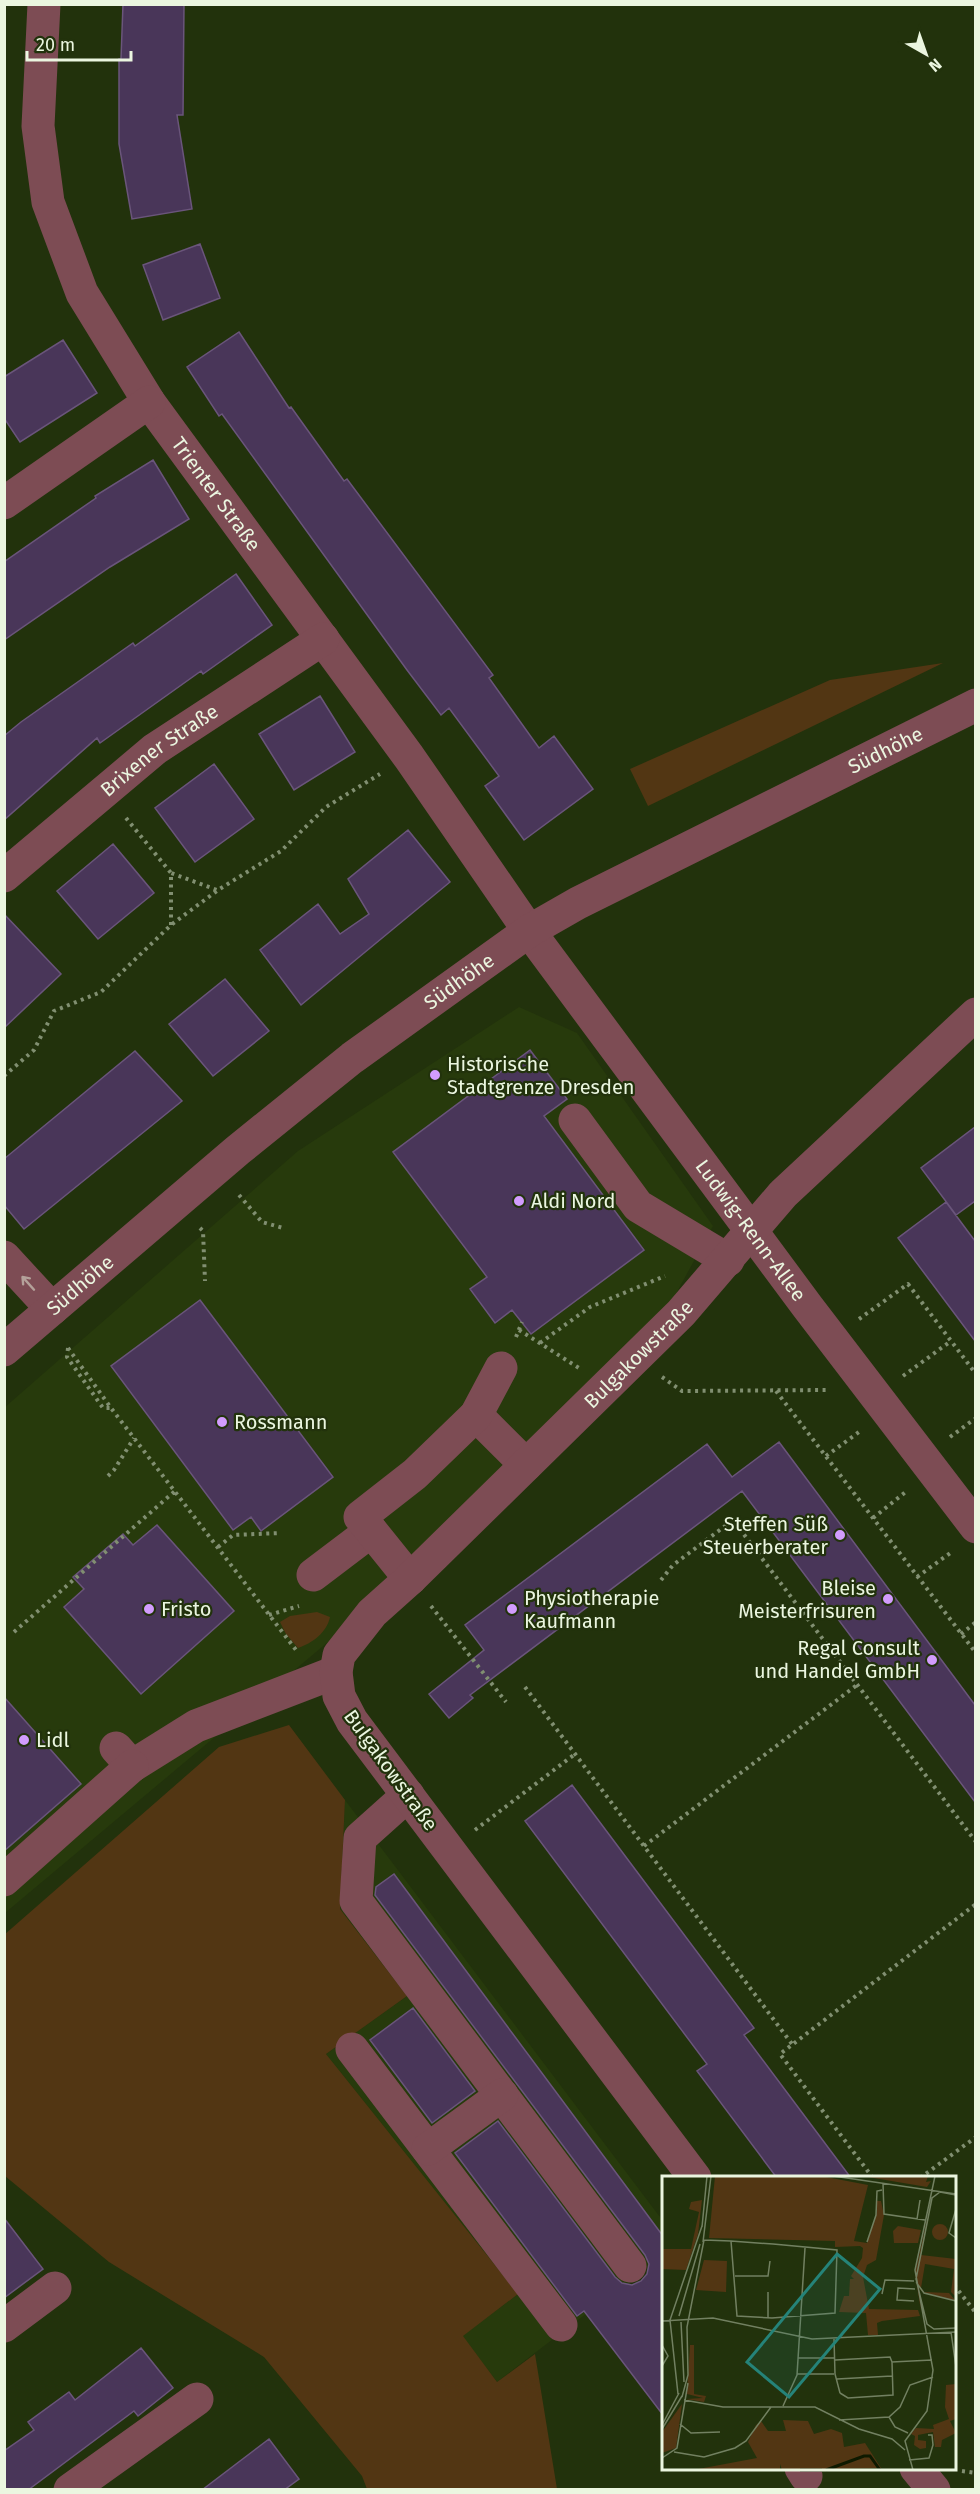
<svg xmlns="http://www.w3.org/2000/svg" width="980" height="2494" font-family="'Fira Sans',sans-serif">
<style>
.built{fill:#273a0c}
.green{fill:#523613}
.building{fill:#493659;stroke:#6a557b;stroke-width:1.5}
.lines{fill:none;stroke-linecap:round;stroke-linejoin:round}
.path{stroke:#818f71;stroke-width:4;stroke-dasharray:3 4.5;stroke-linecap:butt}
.minor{stroke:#7d4c54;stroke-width:33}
.oneway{stroke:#b4a19a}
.poi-dot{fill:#d29cfd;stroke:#22320c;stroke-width:2}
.labels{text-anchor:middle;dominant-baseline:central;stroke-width:4.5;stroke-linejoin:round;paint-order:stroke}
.street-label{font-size:20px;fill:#ebf6e0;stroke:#22320c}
.poi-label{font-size:20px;fill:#ebf6e0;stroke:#22320c;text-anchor:start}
.inset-river{fill:none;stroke:#0e1a00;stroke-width:3}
.inset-road{fill:none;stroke:#728061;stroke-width:1.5}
.view{fill:#258379;fill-opacity:0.15;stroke:#258379;stroke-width:3}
.inset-edge{fill:none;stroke:#ebf6e0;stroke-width:3}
</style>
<rect width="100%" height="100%" fill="#22320c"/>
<path class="built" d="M 519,1007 L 577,1033 L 713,1226 L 672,1301 L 328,1642 L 5,1913 L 4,1408 L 298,1151 Z
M 345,1800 L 663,2221 L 663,2255 L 497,2382 L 462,2336 L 518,2294 L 326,2054 L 407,1996 L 340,1909 Z"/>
<path class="green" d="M 943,663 L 648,806 L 630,769 L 830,680 Z
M 317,1612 L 330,1617 C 327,1632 313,1643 298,1648 L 286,1634 L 280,1622 L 290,1616 Z
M 289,1725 L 345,1800 L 340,1909 L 407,1996 L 326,2054 L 518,2294 L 463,2336 L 497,2382 L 535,2354 L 557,2489 L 367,2489 L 362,2476 L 264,2357 L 109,2262 L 5,2176 L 4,1935 L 219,1747 Z"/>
<path class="building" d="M 123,4 L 184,4 L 183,115 L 177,115 L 192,209 L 132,219 L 119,144 L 119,59 L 121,59 Z
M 200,244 L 220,298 L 163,320 L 143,265 Z
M 239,332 L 289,408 L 291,407 L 344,481 L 347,479 L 493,675 L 489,678 L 539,748 L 554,736 L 593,789 L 524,840 L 485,786 L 499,776 L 449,708 L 441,715 L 407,670 L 222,414 L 219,416 L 187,367 Z
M 63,340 L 97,393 L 20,442 L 4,418 L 4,377 Z
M 153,460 L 189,519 L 110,567 L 4,640 L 4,562 L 96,498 L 95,496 Z
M 236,574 L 272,625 L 203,674 L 201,671 L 100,743 L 97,738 L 4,820 L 4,736 L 21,722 L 133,643 L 135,646 Z
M 320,696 L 355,752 L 294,790 L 259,734 Z
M 214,764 L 254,819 L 195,862 L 155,808 Z
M 408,830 L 450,882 L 301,1005 L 260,950 L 318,904 L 340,934 L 369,914 L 348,879 Z
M 113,844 L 154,893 L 98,939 L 57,891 Z
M 4,914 L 61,974 L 4,1028 Z
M 225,979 L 269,1031 L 213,1076 L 169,1024 Z
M 530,1050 L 567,1099 L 544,1116 L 644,1250 L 531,1334 L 512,1310 L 495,1323 L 470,1289 L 487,1277 L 393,1152 Z
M 135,1051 L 182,1101 L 24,1229 L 4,1205 L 4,1159 Z
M 975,1127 L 975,1201 L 956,1215 L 921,1168 Z
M 946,1202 L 975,1241 L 975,1341 L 898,1238 Z
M 200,1300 L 333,1477 L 261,1531 L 251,1517 L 233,1530 L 111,1366 Z
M 779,1442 L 975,1705 L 975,1802 L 742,1491 L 470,1695 L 473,1698 L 449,1718 L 429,1694 L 484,1650 L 465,1625 L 707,1444 L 732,1477 Z
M 157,1525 L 234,1611 L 141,1694 L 64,1607 L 84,1589 L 73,1577 L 123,1534 L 133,1545 Z
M 4,1697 L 81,1784 L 4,1851 Z
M 572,1785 L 754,2028 L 744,2035 L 851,2178 L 777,2178 L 697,2071 L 707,2064 L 525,1821 Z
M 394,1874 L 663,2236 L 663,2415 L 584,2311 L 577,2316 L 455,2153 L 498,2121 L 615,2277 L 622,2283 L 632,2285 L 641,2281 L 647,2274 L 649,2264 L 645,2255 L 375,1895 L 376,1887 Z
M 413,2008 L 475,2091 L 432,2123 L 370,2040 Z
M 4,2218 L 43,2269 L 4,2298 Z
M 141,2348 L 173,2388 L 138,2416 L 134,2411 L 28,2490 L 4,2490 L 4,2451 L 34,2430 L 28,2422 L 69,2392 L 75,2400 Z
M 269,2439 L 299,2479 L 284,2490 L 202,2490 Z"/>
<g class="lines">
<path class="path" d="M 126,818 L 171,873
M 171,925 L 171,873 L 217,890
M 4,1076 L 34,1050 L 54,1011 L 101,992 L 171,925 L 218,890 L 281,851 L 326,807 L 380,774
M 239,1195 L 262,1222 L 283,1228
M 200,1228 L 203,1231 L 205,1281
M 859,1319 L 908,1284 L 976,1374
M 519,1330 L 579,1368
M 516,1337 L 522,1322
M 540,1343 L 590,1307 L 665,1276
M 68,1348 L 111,1408 L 296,1650
M 68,1348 L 67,1357 L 103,1408 L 110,1408
M 903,1376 L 951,1341
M 662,1377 L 682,1391 L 827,1390
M 776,1391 L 976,1653
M 950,1437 L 976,1418
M 826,1456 L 859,1432
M 108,1476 L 114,1470 L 134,1438
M 873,1518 L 908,1490
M 218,1547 L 233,1535 L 281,1533
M 917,1577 L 953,1551
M 661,1580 L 673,1565 L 733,1520 L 976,1842
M 431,1606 L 506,1702
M 269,1615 L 299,1606
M 14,1632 L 175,1491
M 961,1634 L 976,1622
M 525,1687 L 792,2044
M 475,1830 L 575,1754
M 644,1846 L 857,1685
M 873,2178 L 780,2054 L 976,1904
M 920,2178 L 976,2137
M 954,2285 L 976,2313
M 962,2471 L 976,2473"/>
<g class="minor">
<path id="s1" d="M 44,4 L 38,126 L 48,202 L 82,293 L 149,402 L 409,757 L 529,931 L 807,1306 L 976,1527"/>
<path d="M 4,503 L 149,402"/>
<path id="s2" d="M 4,876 L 155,749 L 323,639"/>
<path d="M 575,1120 L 638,1206 L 728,1260"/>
<path d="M 4,1257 L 52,1309"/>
<path id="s3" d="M 4,1350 L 238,1150 L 352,1058 L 529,931 L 578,903 L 976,705"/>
<path d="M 476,1415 L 526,1465"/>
<path d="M 313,1575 L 371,1531"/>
<path d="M 410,1579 L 360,1517 L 415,1474 L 476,1415 L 501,1368"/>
<path d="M 116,1748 L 132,1766 L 196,1726 L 336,1672"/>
<path d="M 408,1795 L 360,1838 L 356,1901 L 630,2266"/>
<path d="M 4,1880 L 132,1766"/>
<path d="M 352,2049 L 561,2325"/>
<path d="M 428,2149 L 502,2095"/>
<path id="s4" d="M 695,2178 L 352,1721 L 339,1696 L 336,1672 L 339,1655 L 372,1613 L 410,1579 L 681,1313 L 783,1194 L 976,1014"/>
<path d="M 4,2326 L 55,2288"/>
<path d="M 801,2468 L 806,2476"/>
<path d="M 916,2468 L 934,2490"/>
<path d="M 70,2490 L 197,2399"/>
</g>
</g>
<defs><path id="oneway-shaft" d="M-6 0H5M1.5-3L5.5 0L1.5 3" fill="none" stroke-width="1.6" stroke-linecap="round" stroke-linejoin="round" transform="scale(1.5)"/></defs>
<use class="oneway" href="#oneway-shaft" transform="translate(28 1283) rotate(-132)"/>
<g class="poi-dot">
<circle cx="435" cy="1075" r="6"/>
<circle cx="519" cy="1201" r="6"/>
<circle cx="222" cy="1422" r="6"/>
<circle cx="840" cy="1535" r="6"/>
<circle cx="888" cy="1599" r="6"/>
<circle cx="149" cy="1609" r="6"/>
<circle cx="512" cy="1609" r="6"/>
<circle cx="932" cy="1660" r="6"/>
<circle cx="24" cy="1740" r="6"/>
</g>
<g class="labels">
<g class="street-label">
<text stroke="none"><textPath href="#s1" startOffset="538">Trienter Straße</textPath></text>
<text stroke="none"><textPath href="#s3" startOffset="1072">Südhöhe</textPath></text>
<text stroke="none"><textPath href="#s2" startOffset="200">Brixener Straße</textPath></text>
<text stroke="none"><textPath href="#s3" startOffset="586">Südhöhe</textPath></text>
<text stroke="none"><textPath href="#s1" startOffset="1448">Ludwig-Renn-Allee</textPath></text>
<text stroke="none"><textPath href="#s3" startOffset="100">Südhöhe</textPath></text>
<text stroke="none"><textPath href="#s4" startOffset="1066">Bulgakowstraße</textPath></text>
<text transform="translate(391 1770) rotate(54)">Bulgakowstraße</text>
</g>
<g class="poi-label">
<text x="447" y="1064">Historische<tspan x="447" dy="23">Stadtgrenze Dresden</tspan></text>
<text x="531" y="1201">Aldi Nord</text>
<text x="234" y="1422">Rossmann</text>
<text x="828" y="1524" text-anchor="end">Steffen Süß<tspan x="828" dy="23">Steuerberater</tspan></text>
<text x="876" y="1588" text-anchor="end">Bleise<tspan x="876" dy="23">Meisterfrisuren</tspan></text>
<text x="524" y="1598">Physiotherapie<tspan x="524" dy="23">Kaufmann</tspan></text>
<text x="161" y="1609">Fristo</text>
<text x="920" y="1648" text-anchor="end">Regal Consult<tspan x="920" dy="23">und Handel GmbH</tspan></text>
<text x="36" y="1740">Lidl</text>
</g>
</g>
<g transform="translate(662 2176)">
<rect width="294" height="294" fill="#22320c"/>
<path d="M 53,0 L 159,0 L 206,9 L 192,65 L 205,67 L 215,35 L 214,25 L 219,25 L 222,39 L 214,84 L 205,89 L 201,101 L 207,133 L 256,134 L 258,140 L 220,145 L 215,147 L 216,159 L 206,159 L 204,137 L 177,136 L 182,120 L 187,120 L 188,103 L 192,103 L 189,100 L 200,82 L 201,72 L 198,70 L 173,71 L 173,65 L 47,62 ZM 200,0 L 266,0 L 264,6 L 269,5 L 265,11 ZM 271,18 L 259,79 L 294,83 L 294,121 L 289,116 L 292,93 L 263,88 L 259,112 L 262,116 L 287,117 L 294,125 L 261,116 L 257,112 L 259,135 L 253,97 ZM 40,24 L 36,58 L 24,94 L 0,93 L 0,73 L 29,73 L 37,36 L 27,33 L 29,26 ZM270 56a8 8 0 1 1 16 0a8 8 0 1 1-16 0ZM 236,50 L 259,54 L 256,67 L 232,67 L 231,55 ZM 42,84 L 65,85 L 64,116 L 34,114 ZM 28,169 L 32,169 L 32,218 L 44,220 L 42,226 L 24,223 L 41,222 L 25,218 ZM 294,208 L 294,243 L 288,245 L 294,257 L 280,264 L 279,271 L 273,271 L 271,256 L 256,259 L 256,264 L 264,265 L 264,272 L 258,273 L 252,269 L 253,260 L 249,258 L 254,252 L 272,253 L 271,249 L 287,243 L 283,231 L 284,209 ZM 20,228 L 14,272 L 0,277 L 0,256 ZM 121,244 L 146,245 L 152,258 L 169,253 L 180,257 L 182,271 L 203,267 L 219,292 L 120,294 L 118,288 L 118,294 L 31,294 L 95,282 L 86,266 L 94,249 L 99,245 L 106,255 L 124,255 Z" fill="#523613"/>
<path class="inset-river" d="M 138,294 L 160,294M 164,294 L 202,280 L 208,280 L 218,294"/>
<path class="inset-road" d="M 171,0 L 294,18M 221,7 L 222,38 L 263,44M 294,19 L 278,16 L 270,22 L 254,103 L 265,148 L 272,153 L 294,152M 294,33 L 287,57 L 294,62M 255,43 L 258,24M 40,51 L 45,0M 42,64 L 69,65 L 82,66 L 111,68 L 175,74 L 173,137 L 110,142 L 75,140 L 69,65M 41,66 L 49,0M 205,66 L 214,39 L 215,15 L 220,14M 73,100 L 106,100 L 108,85M 254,106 L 262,117 L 294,125M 106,116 L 106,142M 220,118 L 223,104 L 252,105M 252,125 L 235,124 L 236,112 L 253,113M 17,140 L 38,68M 0,145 L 51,142 L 150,163 L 294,156M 19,146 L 22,206M 289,156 L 294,191M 172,163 L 173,198 L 178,217M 0,169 L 6,180 L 0,190M 136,182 L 173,182M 173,184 L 228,181 L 230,186 L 270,184M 135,198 L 172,198M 175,203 L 230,200M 178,217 L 186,222 L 231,219 L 230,186M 16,218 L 8,144 L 40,50M 20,221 L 26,199 L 25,151 L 42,64M 22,224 L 61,231 L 153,231 L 197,253 L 230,263 L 243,274M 121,230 L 135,199 L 143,72M 227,241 L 233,251 L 246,257M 177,244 L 227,241 L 238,231 L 248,209 L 271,201M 18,248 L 29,257 L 58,256M 0,249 L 17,217M 0,253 L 20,220M 12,276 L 42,281 L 73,272 L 84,265 L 109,231M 0,282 L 15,272 L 26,207M 247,284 L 267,282 L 271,269 L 270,259 L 266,259M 251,294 L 243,265 L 265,235 L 271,194 L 253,94 L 273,0"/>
<path class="view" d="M 175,78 L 218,113 L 127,221 L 85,186 Z"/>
<rect width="294" height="294" class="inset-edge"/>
</g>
<rect width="980" height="2494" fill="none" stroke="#ebf6e0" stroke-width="12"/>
<g transform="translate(926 54) rotate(140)" stroke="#22320c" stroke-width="4.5" paint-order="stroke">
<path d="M0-4.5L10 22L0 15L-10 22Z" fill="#ebf6e0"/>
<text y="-9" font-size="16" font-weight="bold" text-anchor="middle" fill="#ebf6e0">N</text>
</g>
<path d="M27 51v9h104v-9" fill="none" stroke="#ebf6e0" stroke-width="3"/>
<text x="36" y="51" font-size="18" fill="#ebf6e0" stroke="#22320c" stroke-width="4.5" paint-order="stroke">20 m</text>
</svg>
